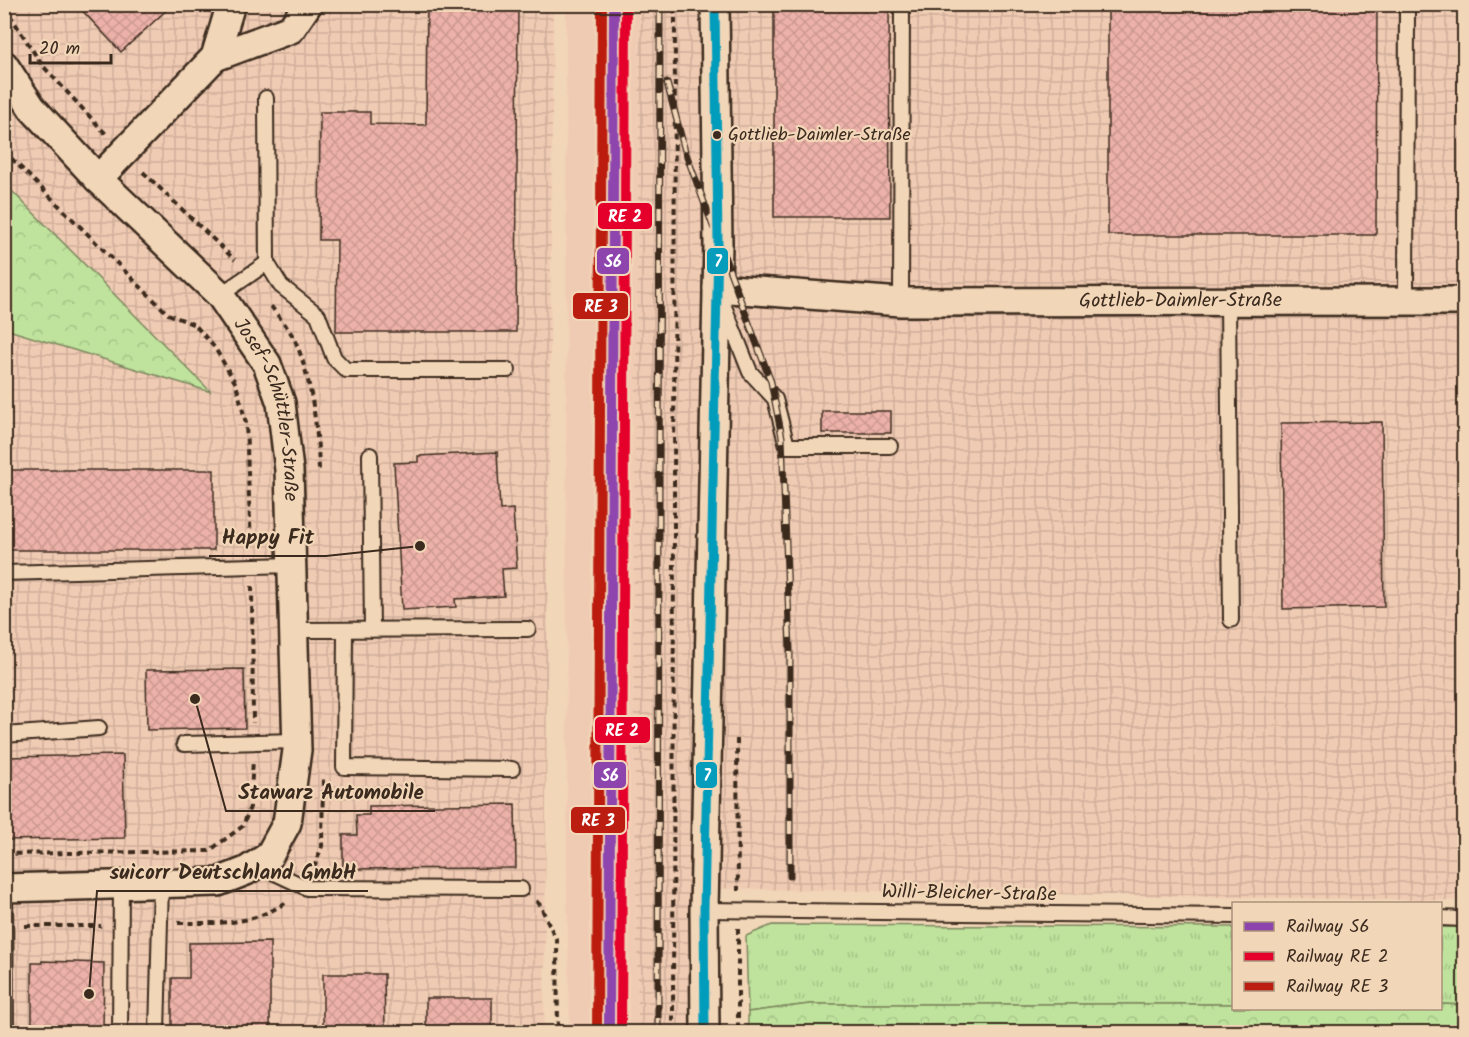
<svg xmlns="http://www.w3.org/2000/svg" width="1469" height="1037" font-family="Kalam,sans-serif">
<style>
.built{fill:#f0cbb3}
.industrial{fill:url(#industrial-grid)}
.grass{fill:url(#grass-tufts);stroke:#7d865e;stroke-width:1.5}
.forest{fill:url(#forest-crowns);stroke:#7d865e;stroke-width:1.5}
.building{fill:url(#building-cross-hatch);stroke:#3b2a1e;stroke-width:1.5}
.lines{fill:none;stroke-linecap:round;stroke-linejoin:round}
.service-casing{stroke:#3b2a1e;stroke-width:18}
.minor-casing{stroke:#3b2a1e;stroke-width:32}
.path{stroke:#3b2a1e;stroke-width:4;stroke-dasharray:6 4.5;stroke-linecap:butt}
.service{stroke:#f2d6b8;stroke-width:14}
.minor{stroke:#f2d6b8;stroke-width:27}
.rail-casing{stroke:#3b2a1e;stroke-width:7}
.rail{stroke:#f2d6b8;stroke-width:4.5;stroke-dasharray:14;stroke-linecap:butt}
.bus-1-casing{stroke:#f2d6b8;stroke-width:14}
.bus-1{stroke:#069cbc;stroke-width:9}
.rail-1-casing{stroke:#f2d6b8;stroke-width:15}
.rail-2-casing{stroke:#f2d6b8;stroke-width:15}
.rail-3-casing{stroke:#f2d6b8;stroke-width:15}
.rail-1{stroke:#8e44ad;stroke-width:10}
.rail-2{stroke:#e4002b;stroke-width:10}
.rail-3{stroke:#bb1e10;stroke-width:10}
.bus-dot{fill:#3b2a1e;stroke:#f2d6b8;stroke-width:2}
.labels{text-anchor:middle;dominant-baseline:central;stroke-width:4.5;stroke-linejoin:round;paint-order:stroke}
.bus-label{font-size:18px;fill:#3b2a1e;stroke:#f2d6b8;text-anchor:start}
.street-label{font-size:20px;fill:#3b2a1e;stroke:#f2d6b8}
.leader{fill:none;stroke:#3b2a1e;stroke-width:2}
.callout-dot{fill:#3b2a1e;stroke:#f2d6b8;stroke-width:2}
.callout-label{font-size:21px;text-anchor:middle;font-weight:bold;fill:#3b2a1e;stroke:#f2d6b8;stroke-width:4.5;stroke-linejoin:round;paint-order:stroke}
.line-badge{stroke:#f2d6b8;stroke-width:2}
.badge-label{font-size:16px;text-anchor:middle;font-weight:bold;fill:#fff}
</style>
<defs>
<pattern id="industrial-grid" width="8" height="8" patternUnits="userSpaceOnUse" patternTransform="scale(1.5)"><rect width="8" height="8" fill="#f0cbb3"/><path d="M0 4h8M4 0v8" fill="none" stroke="#cfae9a"/></pattern>
<pattern id="grass-tufts" width="24" height="20" patternUnits="userSpaceOnUse" patternTransform="scale(1.5)"><rect width="24" height="20" fill="#bfe39d"/><path d="M3 7l-1-3M5 7V3M7 7l1-3M15 17l-1-3M17 17v-4M19 17l1-3" fill="none" stroke="#a5c387"/></pattern>
<pattern id="forest-crowns" width="20" height="18" patternUnits="userSpaceOnUse" patternTransform="scale(1.5)"><rect width="20" height="18" fill="#bfe39d"/><path d="M2 6a3 3 0 1 1 6 0M12 15a3 3 0 1 1 6 0" fill="none" stroke="#a5c387"/></pattern>
<pattern id="building-cross-hatch" width="8" height="8" patternUnits="userSpaceOnUse" patternTransform="scale(1.5)"><rect width="8" height="8" fill="#ecb1a8"/><path d="M0 0l8 8M0 8l8-8" fill="none" stroke="#cb9890"/></pattern>
</defs>
<rect width="100%" height="100%" fill="#f2d6b8"/>
<filter id="ink" filterUnits="userSpaceOnUse"><feTurbulence type="fractalNoise" baseFrequency=".0167" numOctaves="2"/><feDisplacementMap in="SourceGraphic" scale="12" xChannelSelector="R" yChannelSelector="G"/><feConvolveMatrix kernelMatrix="1 2 1 2 8 2 1 2 1" color-interpolation-filters="sRGB"/></filter>
<g filter="url(#ink)">
<path class="built" d="M 566,5 L 640,5 L 633,635 L 638,1032 L 570,1032 L 567,895 Z"/>
<path class="industrial" d="M 5,5 L 553,5 L 544,1032 L 5,1032 L 4,329 L 210,391 L 5,184 Z
M 640,5 L 1464,5 L 1464,901 L 690,888 L 692,1032 L 638,1032 L 633,635 Z"/>
<path class="grass" d="M 772,925 L 1233,927 L 1233,1004 L 810,1004 L 748,1012 L 746,936 Z
M 1440,927 L 1464,927 L 1464,1005 L 1441,1004 Z"/>
<path class="forest" d="M 5,184 L 211,392 L 5,329 Z
M 810,1004 L 1233,1004 L 1234,1008 L 1440,1008 L 1441,1004 L 1464,1005 L 1464,1032 L 748,1032 L 748,1012 Z"/>
<path class="building" d="M 76,4 L 173,4 L 121,52 Z
M 427,4 L 518,4 L 516,332 L 336,332 L 337,240 L 319,240 L 320,112 L 370,112 L 370,124 L 426,125 Z
M 774,4 L 889,4 L 890,217 L 774,217 Z
M 1108,4 L 1377,4 L 1376,235 L 1108,235 Z
M 822,411 L 891,411 L 891,433 L 822,433 Z
M 1382,422 L 1384,607 L 1283,609 L 1281,423 Z
M 497,452 L 500,510 L 513,509 L 517,568 L 502,569 L 504,596 L 455,599 L 456,607 L 402,610 L 394,463 L 418,462 L 418,456 Z
M 4,470 L 214,470 L 214,550 L 4,550 Z
M 244,669 L 245,728 L 147,730 L 146,670 Z
M 123,755 L 125,838 L 4,840 L 4,757 Z
M 515,804 L 516,868 L 343,869 L 343,835 L 357,835 L 356,815 L 369,815 L 369,806 Z
M 270,942 L 270,1032 L 172,1032 L 172,978 L 189,978 L 189,943 Z
M 42,961 L 104,963 L 103,1032 L 32,1032 L 32,963 L 42,963 Z
M 323,974 L 384,974 L 385,1032 L 323,1032 Z
M 426,998 L 492,998 L 492,1032 L 426,1032 Z"/>
<g class="lines">
<g class="service-casing">
<path id="service" d="M 267,263 L 281,286 L 318,315 L 334,358 L 346,370 L 508,370
M 220,295 L 267,263 L 266,98
M 1406,301 L 1407,11
M 901,302 L 902,4
M 1228,302 L 1231,620
M 723,304 L 750,372 L 775,399 L 787,446 L 890,446
M 370,455 L 372,630
M 4,573 L 292,565
M 293,630 L 528,629
M 345,630 L 344,767 L 512,769
M 4,735 L 99,728
M 184,744 L 296,741
M 256,864 L 307,888 L 521,889
M 5,888 L 6,1032
M 704,910 L 1234,916
M 1440,918 L 1464,919
M 120,1032 L 121,885
M 157,1032 L 161,884"/>
</g>
<g class="minor-casing">
<g id="minor">
<path d="M 215,57 L 291,29 L 308,4"/>
<path id="s1" d="M 4,65 L 32,108 L 98,179 L 220,295 L 267,364 L 281,403 L 289,470 L 297,750 L 287,823 L 269,856 L 246,871 L 218,882 L 4,888"/>
<path d="M 98,179 L 215,57 L 231,4"/>
<path id="s2" d="M 717,288 L 901,302 L 1464,301"/>
<path d="M 705,1032 L 704,910 L 718,244 L 715,4"/>
</g>
</g>
<path class="path" d="M 4,6 L 42,65 L 106,134
M 4,151 L 168,314 L 195,325 L 215,348 L 236,384 L 246,423 L 251,546
M 143,172 L 235,260
M 271,306 C 279,318 292,331 297,345 C 312,383 318,430 319,471
M 252,586 L 253,723
M 737,739 L 738,891
M 4,854 L 209,851 L 243,826 L 250,807 L 253,760
M 314,868 L 322,846 L 323,775
M 536,901 L 540,905 L 557,941 L 558,1032
M 178,923 C 220,923 252,926 288,901
M 25,926 L 101,926
M 738,928 L 738,1032
M 673,1032 L 675,4"/>
<use href="#service" class="service"/>
<use href="#minor" class="minor"/>
<g class="rail-casing">
<path id="rail" d="M 667,83 L 685,151 L 771,382 L 782,437 L 790,650 L 790,876
M 658,1032 L 660,4"/>
</g>
<use href="#rail" class="rail"/>
<g class="bus-1-casing">
<path id="bus-1" d="M 705,1032 L 704,910 L 718,244 L 715,4"/>
</g>
<use href="#bus-1" class="bus-1"/>
<g class="rail-1-casing">
<path id="rail-1" d="M 609,1032 L 614,4"/>
</g>
<g class="rail-2-casing">
<path id="rail-2" d="M 621,1032 L 626,4"/>
</g>
<g class="rail-3-casing">
<path id="rail-3" d="M 597,1032 L 602,4"/>
</g>
<use href="#rail-1" class="rail-1"/>
<use href="#rail-2" class="rail-2"/>
<use href="#rail-3" class="rail-3"/>
</g>
</g>
<circle class="bus-dot" cx="717" cy="135" r="5"/>
<g class="labels">
<g class="bus-label">
<text x="728" y="135">Gottlieb-Daimler-Straße</text>
</g>
<g class="street-label">
<text stroke="none"><textPath href="#s2" startOffset="464">Gottlieb-Daimler-Straße</textPath></text>
<text stroke="none"><textPath href="#s1" startOffset="444">Josef-Schüttler-Straße</textPath></text>
<text transform="translate(969 894) rotate(1)">Willi-Bleicher-Straße</text>
</g>
</g>
<path class="leader" d="M420 546L326 556H209M195 699L226 811H435M89 994L97 891H368"/>
<g class="callout-dot">
<circle cx="420" cy="546" r="6"/>
<circle cx="195" cy="699" r="6"/>
<circle cx="89" cy="994" r="6"/>
</g>
<g class="callout-label">
<text x="268" y="544">Happy Fit</text>
<text x="331" y="799">Stawarz Automobile</text>
<text x="233" y="879">suicorr Deutschland GmbH</text>
</g>
<g class="line-badge">
<rect x="597" y="202" width="56" height="28" rx="6" fill="#e4002b"/>
<rect x="596" y="247" width="34" height="28" rx="6" fill="#8e44ad"/>
<rect x="706" y="247" width="23" height="28" rx="6" fill="#069cbc"/>
<rect x="572" y="292" width="57" height="28" rx="6" fill="#bb1e10"/>
<rect x="594" y="716" width="57" height="28" rx="6" fill="#e4002b"/>
<rect x="695" y="761" width="23" height="28" rx="6" fill="#069cbc"/>
<rect x="593" y="761" width="34" height="28" rx="6" fill="#8e44ad"/>
<rect x="570" y="806" width="56" height="28" rx="6" fill="#bb1e10"/>
</g>
<g class="badge-label">
<text x="625" y="222">RE 2</text>
<text x="613" y="267">S6</text>
<text x="718" y="267">7</text>
<text x="601" y="312">RE 3</text>
<text x="622" y="736">RE 2</text>
<text x="707" y="781">7</text>
<text x="610" y="781">S6</text>
<text x="598" y="826">RE 3</text>
</g>
<rect width="1469" height="1037" fill="none" stroke="#f2d6b8" stroke-width="24"/>
<rect x="12" y="12" width="1445" height="1013" fill="none" stroke="#3b2a1e" stroke-width="2" filter="url(#ink)"/>
<rect x="1232" y="902" width="210" height="108" fill="#f2d6b8" stroke="#a9917a" stroke-width="1.5"/>
<rect x="1244" y="922" width="30" height="9" fill="#8e44ad" stroke="#a9917a" stroke-width="1.5"/>
<text x="1286" y="932" font-size="18" fill="#3b2a1e">Railway S6</text>
<rect x="1244" y="952" width="30" height="9" fill="#e4002b" stroke="#a9917a" stroke-width="1.5"/>
<text x="1286" y="962" font-size="18" fill="#3b2a1e">Railway RE 2</text>
<rect x="1244" y="982" width="30" height="9" fill="#bb1e10" stroke="#a9917a" stroke-width="1.5"/>
<text x="1286" y="992" font-size="18" fill="#3b2a1e">Railway RE 3</text>
<path d="M30 54v9h81v-9" fill="none" stroke="#3b2a1e" stroke-width="3"/>
<text x="39" y="54" font-size="18" fill="#3b2a1e" stroke="#f2d6b8" stroke-width="4.5" paint-order="stroke">20 m</text>
</svg>
